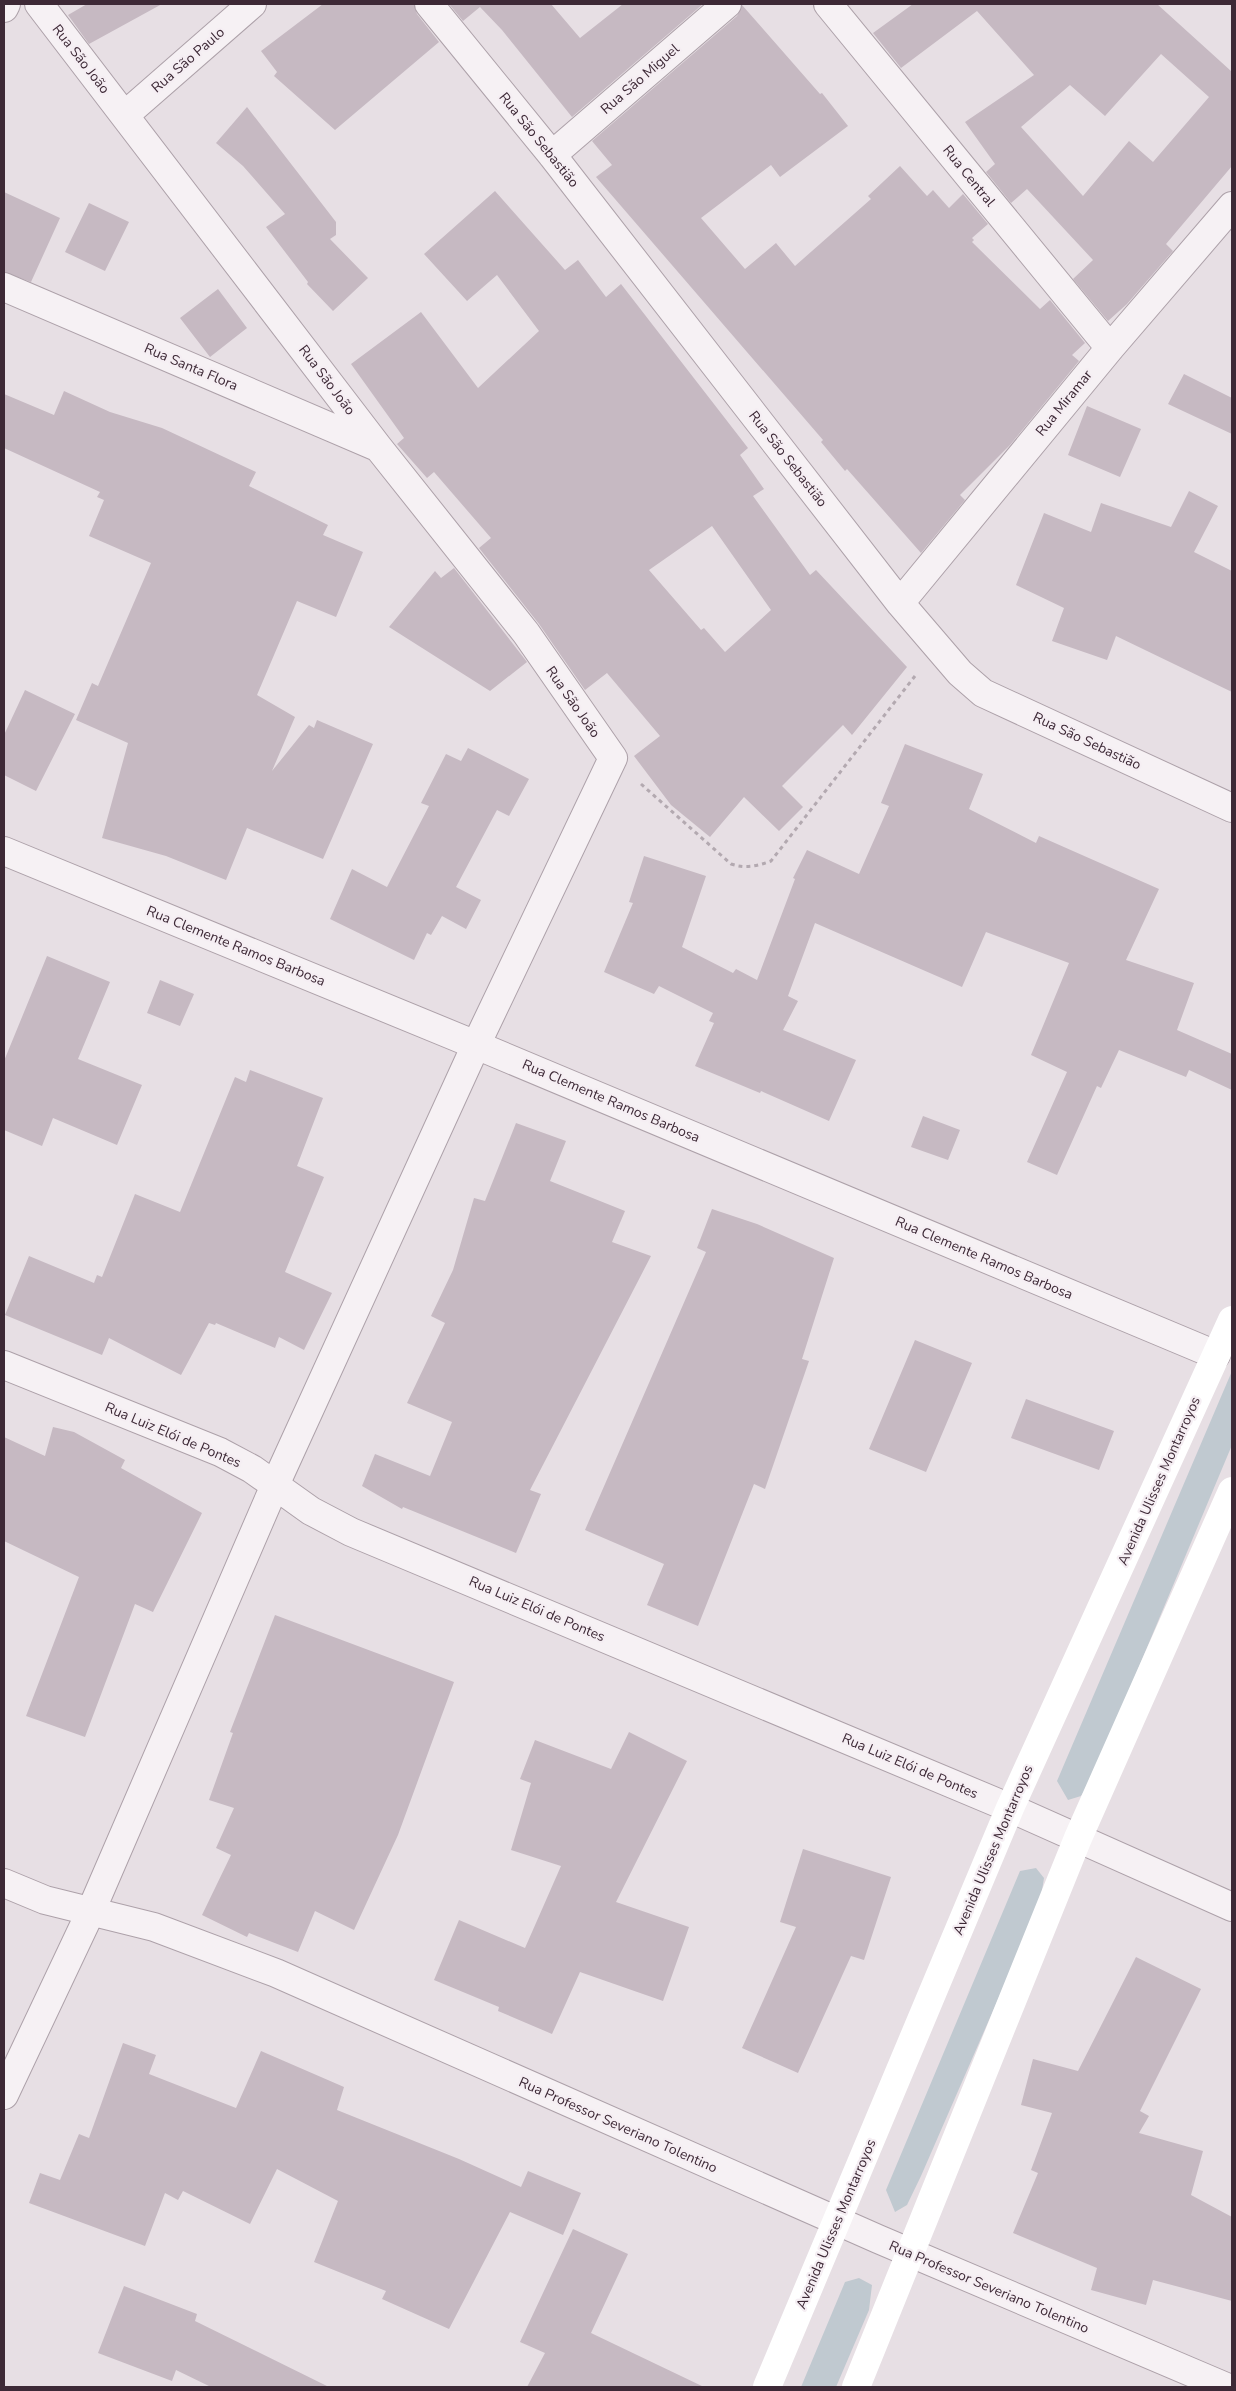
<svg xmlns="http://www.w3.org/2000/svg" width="1236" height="2391" font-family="'Nunito Sans',sans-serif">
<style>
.green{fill:#c0c9d0}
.building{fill:#c6b9c2;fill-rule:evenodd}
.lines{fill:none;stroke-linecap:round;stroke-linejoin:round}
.minor-casing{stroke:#ada1a9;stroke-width:30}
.path{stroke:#b3a9b0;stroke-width:3;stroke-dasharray:4 4;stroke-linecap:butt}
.minor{stroke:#f6f1f4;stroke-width:28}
.secondary{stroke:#fff;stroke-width:28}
.labels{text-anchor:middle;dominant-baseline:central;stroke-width:4.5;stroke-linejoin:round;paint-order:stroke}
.street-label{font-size:14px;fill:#3d2936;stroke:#f5eef3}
</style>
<rect width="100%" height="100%" fill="#e7dfe4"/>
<path class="green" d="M 1232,1371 L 1232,1445 L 1091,1781 L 1081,1796 L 1068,1800 L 1057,1781 Z
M 1036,1868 L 1044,1878 L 1040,1903 L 921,2176 L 907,2205 L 895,2212 L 886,2190 L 1020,1871 Z
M 859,2278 L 872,2285 L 869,2310 L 836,2387 L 801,2387 L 845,2282 Z"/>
<path class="building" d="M 87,4 L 162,4 L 89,44 L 68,15 Z
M 323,4 L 414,4 L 417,14 L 439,42 L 335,130 L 274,76 L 277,72 L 261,51 Z
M 449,4 L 551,4 L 580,38 L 623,4 L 703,4 L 572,117 L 502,30 L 480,7 L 463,21 Z
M 913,4 L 1157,4 L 1231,71 L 1232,69 L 1232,166 L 1166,244 L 1173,251 L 1127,304 L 1108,321 L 1073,279 L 1093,260 L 1027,189 L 1011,203 L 986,172 L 995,164 L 965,122 L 1034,75 L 977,11 L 901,68 L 873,33 ZM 1161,54 L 1209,97 L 1153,162 L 1129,141 L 1083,196 L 1021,127 L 1070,85 L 1105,116 Z
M 742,5 L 820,94 L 822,93 L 848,126 L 780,177 L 771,165 L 701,218 L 745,269 L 776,243 L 795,266 L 871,199 L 868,196 L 900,166 L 927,196 L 933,190 L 949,208 L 963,194 L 988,224 L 972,238 L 974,240 L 972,242 L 1040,309 L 1050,300 L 1085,343 L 1072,355 L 1079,361 L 1010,445 L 960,495 L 965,500 L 921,553 L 847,469 L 845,471 L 821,442 L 823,440 L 596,177 L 612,165 L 592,141 L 737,16 Z
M 247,107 L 336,222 L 336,235 L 330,239 L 368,278 L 333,311 L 307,284 L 308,282 L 266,227 L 285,214 L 243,166 L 216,143 Z
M 495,191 L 565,270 L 578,260 L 606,297 L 621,284 L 748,448 L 740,455 L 764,489 L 753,496 L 810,575 L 816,570 L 907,667 L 852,735 L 843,725 L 782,786 L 803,807 L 779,831 L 744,797 L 710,837 L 671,805 L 634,756 L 660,736 L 607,673 L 585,690 L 539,624 L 479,548 L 491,538 L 434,472 L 427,478 L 397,444 L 404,438 L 351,364 L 421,312 L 478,388 L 539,331 L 497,275 L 467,301 L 424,254 ZM 712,526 L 771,610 L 725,652 L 704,628 L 701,630 L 649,570 Z
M 4,192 L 60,218 L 31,282 L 4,272 Z
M 89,203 L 129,222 L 105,271 L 65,252 Z
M 218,289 L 247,328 L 210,357 L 180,318 Z
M 1184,374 L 1232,398 L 1232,434 L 1168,404 Z
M 64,391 L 110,412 L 162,428 L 256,472 L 249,486 L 328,525 L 323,535 L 363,552 L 336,617 L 297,601 L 257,695 L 295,717 L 272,771 L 309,725 L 314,728 L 317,720 L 373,744 L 323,859 L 247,828 L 226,880 L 166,856 L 102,838 L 128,743 L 76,720 L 92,683 L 98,686 L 151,563 L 89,536 L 104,500 L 97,497 L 100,492 L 4,448 L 4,394 L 54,415 Z
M 1087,406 L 1141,429 L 1120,477 L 1068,455 Z
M 1189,491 L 1218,506 L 1194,552 L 1232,571 L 1232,692 L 1116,636 L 1107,660 L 1052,641 L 1064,608 L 1016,585 L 1044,513 L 1091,532 L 1101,503 L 1171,527 Z
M 454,568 L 527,662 L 490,691 L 389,627 L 435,571 L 441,578 Z
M 25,690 L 75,714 L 36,791 L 4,775 L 4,735 Z
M 905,744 L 983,774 L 969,809 L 1036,843 L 1039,836 L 1159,889 L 1126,960 L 1194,983 L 1177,1030 L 1232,1054 L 1232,1090 L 1189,1070 L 1186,1077 L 1119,1050 L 1101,1088 L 1097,1086 L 1057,1175 L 1027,1162 L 1067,1072 L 1031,1055 L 1069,963 L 986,932 L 962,987 L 815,923 L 788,996 L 798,1001 L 783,1030 L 856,1060 L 829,1121 L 761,1091 L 760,1093 L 695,1066 L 714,1023 L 709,1021 L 713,1013 L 659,986 L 654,994 L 604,972 L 633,903 L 629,902 L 644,856 L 706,876 L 682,947 L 733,973 L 736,969 L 757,980 L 795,879 L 793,878 L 807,850 L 859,874 L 889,806 L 881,803 Z
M 468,748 L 529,779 L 509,816 L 497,810 L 456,887 L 481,900 L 466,929 L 442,916 L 431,935 L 427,933 L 414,960 L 330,919 L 352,869 L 387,887 L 429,806 L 421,803 L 446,754 L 461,761 Z
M 47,956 L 110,982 L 78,1059 L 142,1085 L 117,1145 L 53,1118 L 42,1146 L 4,1130 L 4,1061 Z
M 160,980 L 194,994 L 180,1026 L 147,1013 Z
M 250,1070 L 323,1098 L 297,1166 L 324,1177 L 285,1272 L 332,1293 L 304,1350 L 279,1337 L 275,1348 L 216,1323 L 215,1325 L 209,1323 L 181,1375 L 109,1338 L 102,1355 L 5,1315 L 29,1256 L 94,1283 L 97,1275 L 102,1277 L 135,1194 L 180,1212 L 235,1077 L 246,1082 Z
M 923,1116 L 960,1130 L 948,1160 L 911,1147 Z
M 516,1123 L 566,1141 L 550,1181 L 625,1211 L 612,1242 L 651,1256 L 530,1490 L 541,1494 L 516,1553 L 403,1507 L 402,1509 L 362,1486 L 375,1454 L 430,1476 L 452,1422 L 407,1403 L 445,1323 L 431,1316 L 453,1270 L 474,1198 L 485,1201 Z
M 712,1209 L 757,1224 L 834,1258 L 802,1359 L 809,1361 L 765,1489 L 754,1484 L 698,1626 L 647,1605 L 664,1564 L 585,1530 L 706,1252 L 697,1248 Z
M 915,1340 L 972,1363 L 926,1472 L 869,1449 Z
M 1026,1399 L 1114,1431 L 1099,1470 L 1011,1438 Z
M 53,1427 L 74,1432 L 125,1460 L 121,1468 L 202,1513 L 153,1612 L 135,1604 L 85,1737 L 26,1716 L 79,1577 L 4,1541 L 4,1437 L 45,1456 Z
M 275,1615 L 454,1682 L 398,1835 L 354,1930 L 315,1911 L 298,1952 L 249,1933 L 247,1937 L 202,1915 L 231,1855 L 216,1848 L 234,1808 L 209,1800 L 233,1733 L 230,1732 Z
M 629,1732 L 687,1761 L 616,1902 L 689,1927 L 663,2001 L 580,1972 L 552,2034 L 498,2011 L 499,2007 L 434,1980 L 459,1920 L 525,1948 L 561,1866 L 511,1850 L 531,1783 L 520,1779 L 535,1740 L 611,1769 Z
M 803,1849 L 891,1877 L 864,1960 L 851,1956 L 798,2073 L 742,2048 L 796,1927 L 780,1922 Z
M 1136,1957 L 1201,1989 L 1140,2111 L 1149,2116 L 1139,2133 L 1203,2151 L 1191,2195 L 1232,2217 L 1232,2301 L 1153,2280 L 1146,2305 L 1091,2290 L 1097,2268 L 1013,2233 L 1038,2173 L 1031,2170 L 1052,2113 L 1021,2105 L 1033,2059 L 1078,2071 Z
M 123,2043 L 156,2055 L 149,2074 L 236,2108 L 261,2051 L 344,2087 L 337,2110 L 459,2159 L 521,2187 L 528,2171 L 581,2193 L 563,2235 L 510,2212 L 449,2329 L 382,2299 L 386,2291 L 314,2262 L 338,2201 L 277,2169 L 250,2224 L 183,2191 L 178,2200 L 165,2193 L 145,2246 L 29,2203 L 40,2173 L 60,2180 L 79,2134 L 89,2138 Z
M 573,2229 L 628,2254 L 591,2333 L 704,2387 L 527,2387 L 545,2353 L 520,2342 Z
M 124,2286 L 197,2314 L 195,2321 L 329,2387 L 211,2387 L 176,2370 L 172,2381 L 98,2353 Z"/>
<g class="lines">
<g class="minor-casing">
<path id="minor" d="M 429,4 L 552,155 L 900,603 L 960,673 L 983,693 L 1232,808
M 828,4 L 1110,348
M 4,8 L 6,4
M 125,115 L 252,4
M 552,155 L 727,4
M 4,287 L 377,447
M 900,603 L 1110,348 L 1232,206
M 4,851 L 476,1045 L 1216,1355
M 4,1365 L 220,1452 L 252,1469 L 311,1511 L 351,1532 L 1010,1808 L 1232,1907
M 4,1883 L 45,1900 L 154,1927 L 276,1973 L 878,2239 L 1226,2387
M 4,2095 L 91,1911 L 275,1485 L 476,1045 L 613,758 L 526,633 L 378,447 L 39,4"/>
</g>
<path class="path" d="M 641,784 L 731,864 C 746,869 757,866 771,861 L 915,676"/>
<use href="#minor" class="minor"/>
<path class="secondary" d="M 767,2387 L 1010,1808 L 1232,1320
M 856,2387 L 1078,1838 L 1232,1491"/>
</g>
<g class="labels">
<g class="street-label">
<text transform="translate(81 59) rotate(52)">Rua São João</text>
<text transform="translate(188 60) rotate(-41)">Rua São Paulo</text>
<text transform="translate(640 79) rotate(-41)">Rua São Miguel</text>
<text transform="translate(539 140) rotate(51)">Rua São Sebastião</text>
<text transform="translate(969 176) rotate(51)">Rua Central</text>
<text transform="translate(191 367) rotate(23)">Rua Santa Flora</text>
<text transform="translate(327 380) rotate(53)">Rua São João</text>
<text transform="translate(1064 403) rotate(-51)">Rua Miramar</text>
<text transform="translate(788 459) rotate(52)">Rua São Sebastião</text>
<text transform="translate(573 702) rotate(55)">Rua São João</text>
<text transform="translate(1087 741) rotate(25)">Rua São Sebastião</text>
<text transform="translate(236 946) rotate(22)">Rua Clemente Ramos Barbosa</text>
<text transform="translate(611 1101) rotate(23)">Rua Clemente Ramos Barbosa</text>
<text transform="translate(984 1258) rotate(23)">Rua Clemente Ramos Barbosa</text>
<text transform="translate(173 1435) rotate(23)">Rua Luiz Elói de Pontes</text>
<text transform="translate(1159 1481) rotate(-66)">Avenida Ulisses Montarroyos</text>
<text transform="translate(537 1609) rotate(23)">Rua Luiz Elói de Pontes</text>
<text transform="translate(910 1766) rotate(23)">Rua Luiz Elói de Pontes</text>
<text transform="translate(993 1850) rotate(-67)">Avenida Ulisses Montarroyos</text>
<text transform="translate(618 2125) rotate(24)">Rua Professor Severiano Tolentino</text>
<text transform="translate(836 2224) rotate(-67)">Avenida Ulisses Montarroyos</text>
<text transform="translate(989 2287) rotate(23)">Rua Professor Severiano Tolentino</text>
</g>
</g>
<rect width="1236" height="2391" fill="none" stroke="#3d2936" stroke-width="10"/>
</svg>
